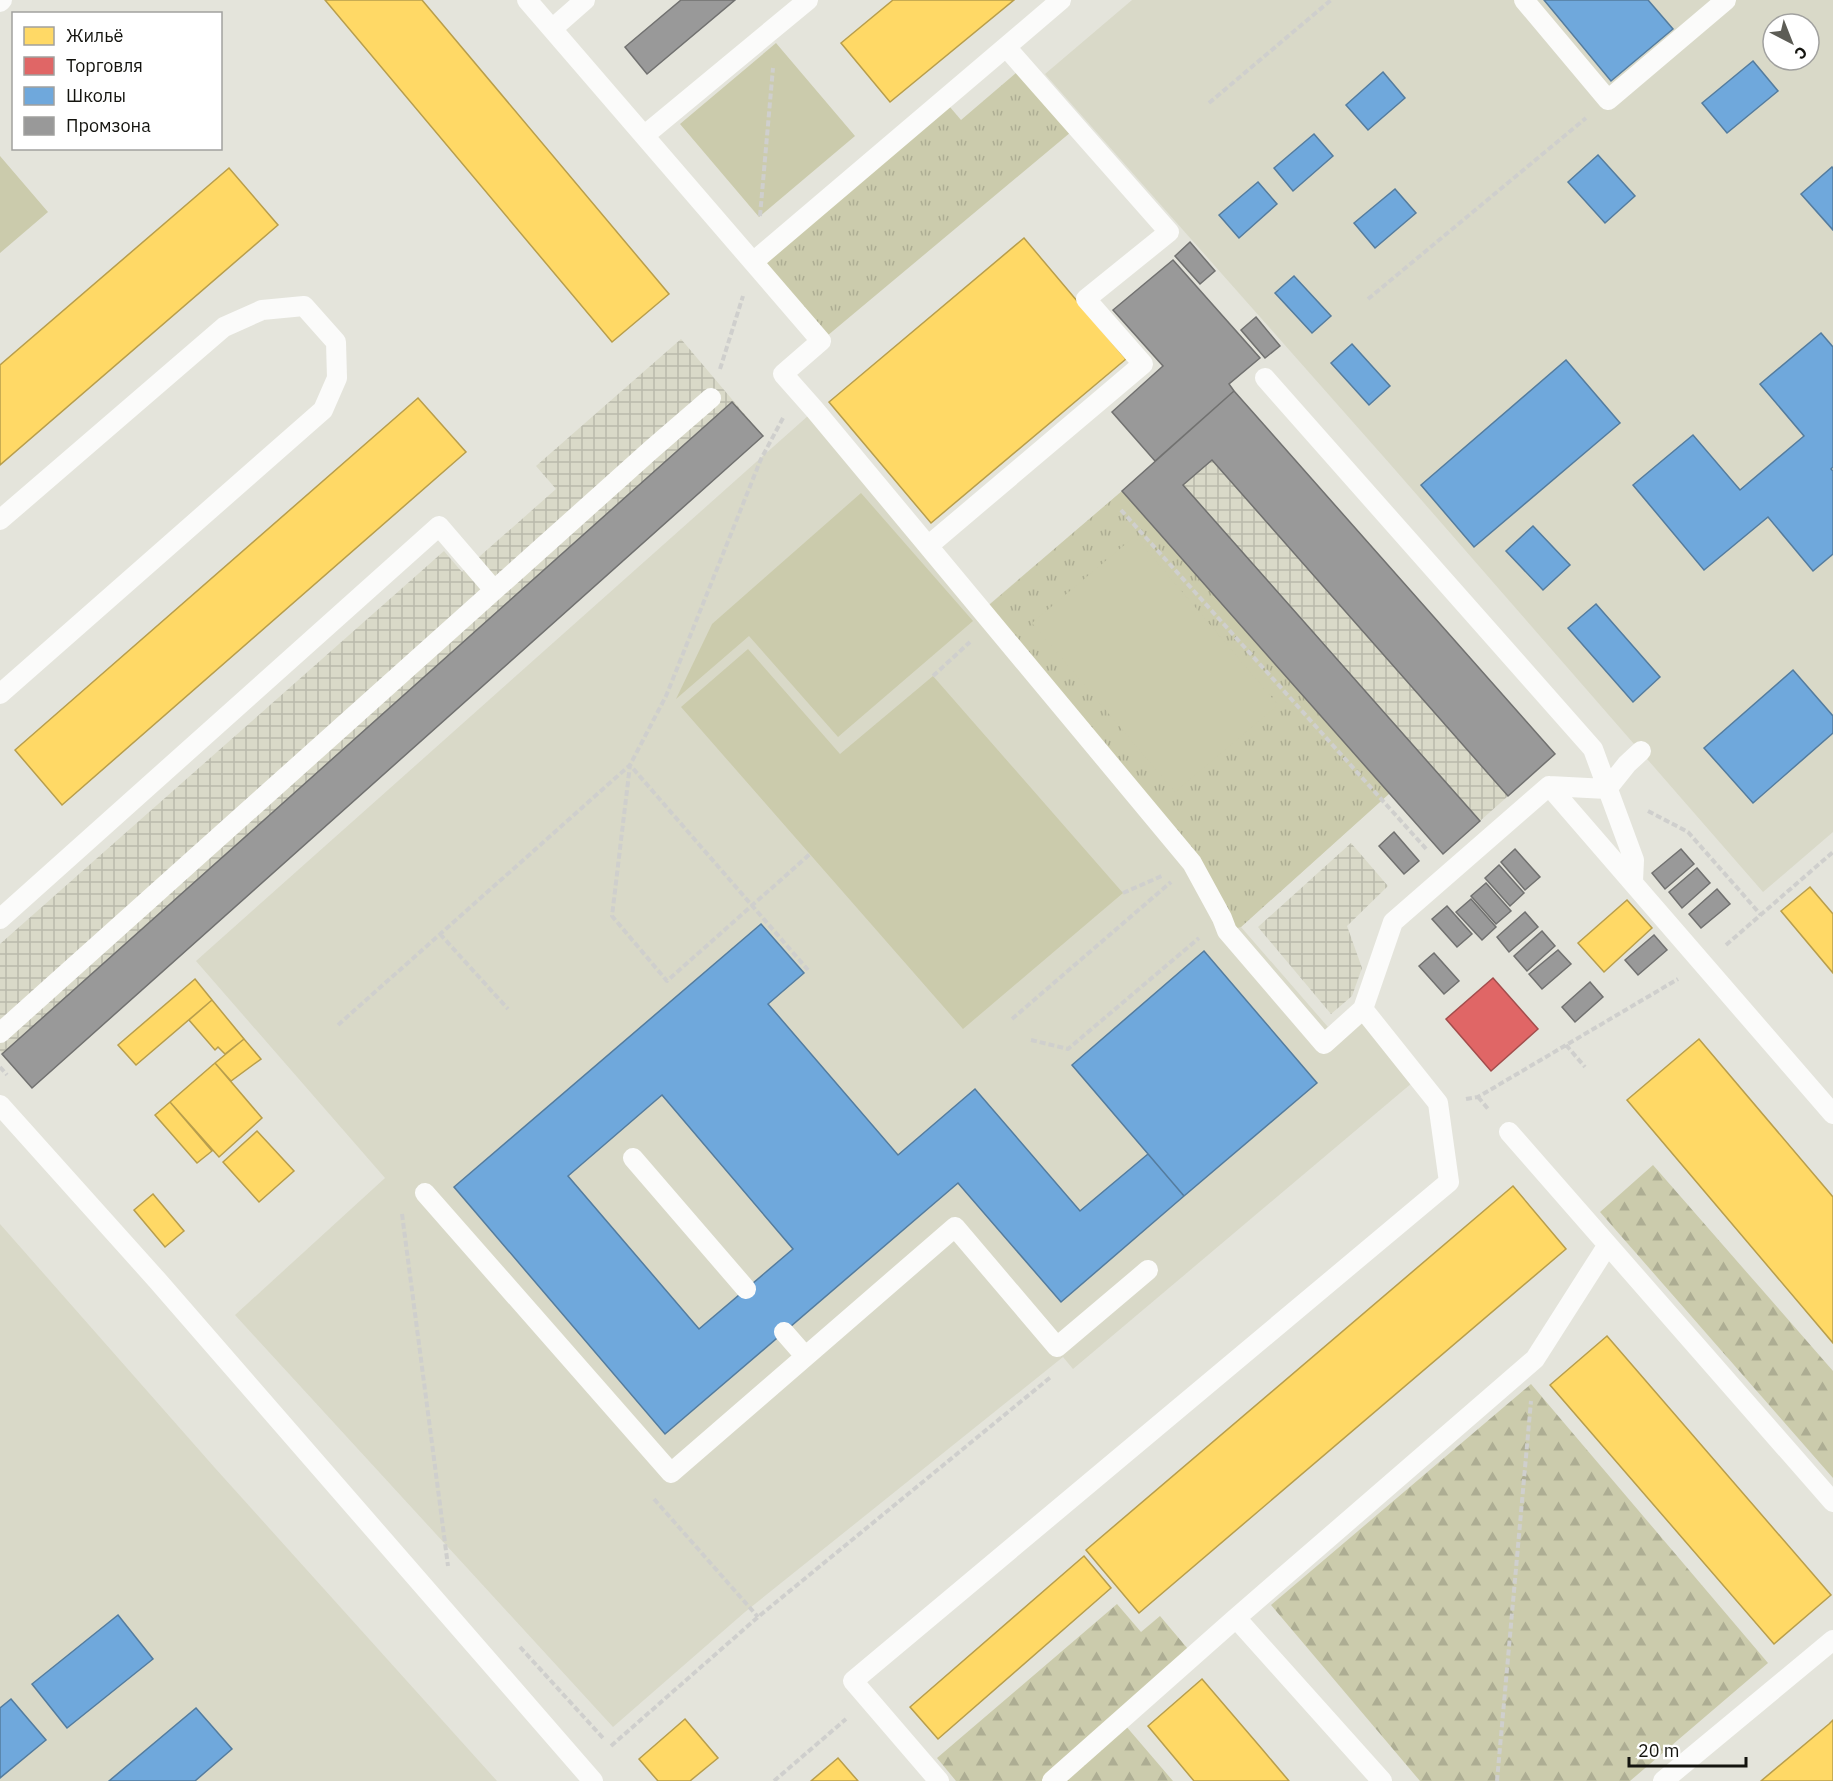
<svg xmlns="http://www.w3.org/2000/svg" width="1833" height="1781" font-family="'IBM Plex Sans',sans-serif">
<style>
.built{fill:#d9d9c8;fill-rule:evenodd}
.industrial{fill:url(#industrial-grid)}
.grass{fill:url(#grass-tufts)}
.forest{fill:url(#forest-firs)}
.green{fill:#cbcbac}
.homes{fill:#ffd966;stroke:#b89e4c;stroke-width:1.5}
.shops{fill:#e06666;stroke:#a34d4c;stroke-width:1.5}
.schools{fill:#6fa8dc;stroke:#547c9e;stroke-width:1.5;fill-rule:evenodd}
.industry{fill:#999;stroke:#717170;stroke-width:1.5}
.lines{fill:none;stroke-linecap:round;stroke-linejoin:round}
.path{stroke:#cfcfcd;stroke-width:4;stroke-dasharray:6 3;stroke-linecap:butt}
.service{stroke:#fbfbfa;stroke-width:20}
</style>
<defs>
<pattern id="industrial-grid" width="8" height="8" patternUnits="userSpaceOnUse" patternTransform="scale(1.5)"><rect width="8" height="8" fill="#d9d9c8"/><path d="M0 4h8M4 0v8" fill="none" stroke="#b9b9ab"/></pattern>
<pattern id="grass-tufts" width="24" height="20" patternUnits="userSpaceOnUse" patternTransform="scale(1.5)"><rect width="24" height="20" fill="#cbcbac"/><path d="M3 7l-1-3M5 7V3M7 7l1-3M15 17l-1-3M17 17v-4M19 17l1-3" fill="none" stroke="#adad93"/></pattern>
<pattern id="forest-firs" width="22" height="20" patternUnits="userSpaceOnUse" patternTransform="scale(1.5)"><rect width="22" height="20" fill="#cbcbac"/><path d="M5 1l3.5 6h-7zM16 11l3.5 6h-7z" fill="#adad93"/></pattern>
</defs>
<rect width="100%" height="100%" fill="#e4e4db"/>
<path class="built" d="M 1132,0 L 1833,0 L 1833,832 L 1763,892 L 1390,464 L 1045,74 ZM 1773,24 L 1809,24 L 1809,60 L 1773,60 Z
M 809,415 L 978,614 L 1122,491 L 1390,793 L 1241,927 L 1328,1027 L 1364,997 L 1425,1072 L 1073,1369 L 1063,1357 L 745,1612 L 613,1727 L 235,1315 L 385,1178 L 196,961 Z
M 0,1224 L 215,1468 L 497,1781 L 0,1781 Z"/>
<path class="industrial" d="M 681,339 L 763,436 L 32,1088 L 0,1051 L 0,944 L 444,551 L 462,572 L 556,489 L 536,466 Z
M 1234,391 L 1555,754 L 1443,854 L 1122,491 Z
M 1351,843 L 1388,886 L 1347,926 L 1362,968 L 1352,996 L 1331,1014 L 1258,927 Z"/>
<path class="grass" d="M 1024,66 L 1077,127 L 821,341 L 753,262 L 944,100 L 961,120 Z
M 1122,491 L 1390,793 L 1241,927 L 1227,931 L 1192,863 L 982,611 Z"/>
<path class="forest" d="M 1653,1165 L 1833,1371 L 1833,1478 L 1600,1212 Z
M 1531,1384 L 1768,1663 L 1630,1781 L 1420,1781 L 1271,1605 Z
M 1117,1604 L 1141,1632 L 1160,1616 L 1199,1662 L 1125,1725 L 1173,1781 L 956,1781 L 937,1758 Z"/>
<path class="green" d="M 776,43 L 855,136 L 759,217 L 680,124 Z
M 0,156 L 48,212 L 0,253 Z
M 861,493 L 973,621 L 838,737 L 749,636 L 676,699 L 712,624 Z
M 1135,536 L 1278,705 L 1175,792 L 1032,623 Z
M 748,649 L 840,754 L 933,676 L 1123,893 L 963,1029 L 681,707 Z"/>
<path class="homes" d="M 325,0 L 422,0 L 669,294 L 612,342 Z
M 893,0 L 1014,0 L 890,102 L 841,43 Z
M 229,168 L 278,225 L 0,465 L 0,365 Z
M 1024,238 L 1126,359 L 931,523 L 829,402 Z
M 418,398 L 466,452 L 62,805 L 15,750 Z
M 1810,887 L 1833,914 L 1833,973 L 1781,911 Z
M 1627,900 L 1652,928 L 1604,972 L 1578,943 Z
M 195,979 L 212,1000 L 136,1065 L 118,1045 Z
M 212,1000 L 244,1039 L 225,1054 L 218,1047 L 215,1050 L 189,1020 Z
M 244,1039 L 261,1059 L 231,1081 L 215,1063 Z
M 1699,1039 L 1833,1197 L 1833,1343 L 1627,1100 Z
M 215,1063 L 262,1118 L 219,1157 L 170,1102 Z
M 170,1102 L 212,1151 L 197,1163 L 155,1115 Z
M 257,1131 L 294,1171 L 259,1202 L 223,1162 Z
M 1513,1186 L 1566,1249 L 1139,1613 L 1086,1550 Z
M 153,1194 L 184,1231 L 165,1247 L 134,1210 Z
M 1607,1336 L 1831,1595 L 1774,1644 L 1550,1385 Z
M 1084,1556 L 1111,1588 L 938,1739 L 910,1707 Z
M 1202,1679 L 1262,1749 L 1289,1781 L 1194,1781 L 1148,1726 Z
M 685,1719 L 718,1758 L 690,1781 L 658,1781 L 639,1759 Z
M 1833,1720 L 1833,1781 L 1761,1781 L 1829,1724 Z
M 838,1758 L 858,1781 L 811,1781 Z"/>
<path class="shops" d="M 1493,978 L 1538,1029 L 1491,1071 L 1446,1019 Z"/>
<path class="schools" d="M 1544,0 L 1648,0 L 1673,29 L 1611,81 Z
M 1753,61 L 1778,91 L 1727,133 L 1702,103 Z
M 1383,72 L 1405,98 L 1368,130 L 1346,105 Z
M 1314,134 L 1333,156 L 1293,191 L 1274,168 Z
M 1598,155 L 1635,196 L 1605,223 L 1568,182 Z
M 1832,167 L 1833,169 L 1833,230 L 1801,194 Z
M 1258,182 L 1277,204 L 1239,238 L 1219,215 Z
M 1395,189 L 1416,213 L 1375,248 L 1354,223 Z
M 1294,276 L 1331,316 L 1312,333 L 1275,293 Z
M 1821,333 L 1833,347 L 1833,467 L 1831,469 L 1833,471 L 1833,554 L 1813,571 L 1768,517 L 1704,570 L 1633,485 L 1693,435 L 1740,490 L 1804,436 L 1760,384 Z
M 1352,344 L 1390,386 L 1369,405 L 1331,363 Z
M 1566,360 L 1620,423 L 1474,547 L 1421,485 Z
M 1533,526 L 1570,565 L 1543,590 L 1506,551 Z
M 1596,604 L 1660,677 L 1633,702 L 1568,628 Z
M 1793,670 L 1833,716 L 1833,733 L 1753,803 L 1704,748 Z
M 761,924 L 804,973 L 768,1004 L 898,1155 L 975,1089 L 1080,1211 L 1148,1154 L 1184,1196 L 1061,1302 L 958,1183 L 665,1434 L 454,1187 ZM 662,1095 L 793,1249 L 699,1329 L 568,1176 Z
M 1204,951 L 1317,1083 L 1184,1196 L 1072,1065 Z
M 118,1615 L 153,1659 L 67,1728 L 32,1684 Z
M 11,1699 L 46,1740 L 0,1778 L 0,1708 Z
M 196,1708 L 232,1749 L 195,1781 L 109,1781 Z"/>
<path class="industry" d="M 681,0 L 735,0 L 647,74 L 625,47 Z
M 1190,242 L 1215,271 L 1200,284 L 1175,256 Z
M 1173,260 L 1260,358 L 1229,384 L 1234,391 L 1155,461 L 1112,412 L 1163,366 L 1113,310 Z
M 1256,317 L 1280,346 L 1265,358 L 1241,330 Z
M 1234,391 L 1555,754 L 1508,796 L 1212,460 L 1183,485 L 1480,821 L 1443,854 L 1122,491 Z
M 732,402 L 763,436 L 32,1088 L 2,1054 Z
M 1394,832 L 1419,861 L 1404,874 L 1379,846 Z
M 1515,849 L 1540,877 L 1525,890 L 1501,862 Z
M 1681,849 L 1694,864 L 1665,889 L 1652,873 Z
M 1499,865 L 1524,893 L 1510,906 L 1485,878 Z
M 1697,868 L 1710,883 L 1682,908 L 1669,892 Z
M 1486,883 L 1511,911 L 1496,924 L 1471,896 Z
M 1717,889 L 1730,904 L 1701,928 L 1689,914 Z
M 1471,899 L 1496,927 L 1482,940 L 1456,912 Z
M 1447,906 L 1472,934 L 1457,947 L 1432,919 Z
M 1525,912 L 1538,927 L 1509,952 L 1497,937 Z
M 1542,931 L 1555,946 L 1527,971 L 1514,956 Z
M 1654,935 L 1667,950 L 1638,975 L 1625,960 Z
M 1558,950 L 1571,964 L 1542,989 L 1529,974 Z
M 1434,953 L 1459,981 L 1444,994 L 1419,966 Z
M 1590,982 L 1603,997 L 1575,1022 L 1562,1007 Z"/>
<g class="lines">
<path class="path" d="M 1209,103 L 1331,0
M 760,216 L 773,68
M 1368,299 L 1586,118
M 720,369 L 743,296
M 783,418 L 761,459 L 666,696 L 630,765 L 612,916 L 667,981 L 810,854
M 1121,510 L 1428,851
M 933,676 L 970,642
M 1648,811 L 1688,832 L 1761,915
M 1123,893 L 1164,875
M 440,934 L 508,1009
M 1726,945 L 1833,852
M 1012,1019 L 1171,882
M 338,1025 L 630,765 L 808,970
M 1031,1040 L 1068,1049 L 1199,938
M 1566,1045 L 1585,1067
M 0,1067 L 7,1075
M 1478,1097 L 1489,1110
M 1466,1099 L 1478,1097 L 1678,979
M 402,1214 L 448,1566
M 654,1499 L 758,1617
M 520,1647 L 603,1738
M 611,1746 L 758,1617 L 1052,1376
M 774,1781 L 846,1719
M 1497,1781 L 1531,1401"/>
<path class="service" d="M 527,0 L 753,262 L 1061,0
M 1524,0 L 1608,100 L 1726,0
M 0,2 L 2,0
M 552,29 L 585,0
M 645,135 L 808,0
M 753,262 L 821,341 L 783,374 L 814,409 L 1192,863 L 1222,918 L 1227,931 L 1324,1044 L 1363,1009 L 1438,1103 L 1449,1182 L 853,1681 L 939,1781
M 1265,378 L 1593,749 L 1634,860 L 1633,881
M 0,520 L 224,327 L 262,310 L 304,306 L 336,342 L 337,378 L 323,410 L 0,694
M 928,546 L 1143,364 L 1086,299 L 1169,232 L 1006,47
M 1549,786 L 1833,1114
M 0,919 L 439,526 L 494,590
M 1363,1009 L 1393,922 L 1549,786 L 1607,789 L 1627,764 L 1641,751
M 0,1033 L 652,449 L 711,398
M 0,1105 L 157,1280 L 593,1781
M 1509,1132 L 1833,1502
M 633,1158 L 746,1289
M 425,1193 L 671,1473 L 955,1227 L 1057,1347 L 1148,1270
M 784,1332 L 805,1356
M 1052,1781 L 1236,1618
M 1382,1781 L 1236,1618 L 1535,1359 L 1607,1246
M 1663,1781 L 1833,1640"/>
</g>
<rect x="12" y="12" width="210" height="138" fill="#ffffff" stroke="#a1a19f" stroke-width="1.5"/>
<rect x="24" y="27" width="30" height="18" fill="#ffd966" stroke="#a1a19f" stroke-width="1.5"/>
<text x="66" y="42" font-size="18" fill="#14140f">Жильё</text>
<rect x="24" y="57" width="30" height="18" fill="#e06666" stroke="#a1a19f" stroke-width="1.5"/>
<text x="66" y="72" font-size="18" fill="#14140f">Торговля</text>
<rect x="24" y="87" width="30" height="18" fill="#6fa8dc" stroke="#a1a19f" stroke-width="1.5"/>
<text x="66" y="102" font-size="18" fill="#14140f">Школы</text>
<rect x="24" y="117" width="30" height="18" fill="#999999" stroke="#a1a19f" stroke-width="1.5"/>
<text x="66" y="132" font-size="18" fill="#14140f">Промзона</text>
<g transform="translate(1791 42) rotate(138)"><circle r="28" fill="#ffffff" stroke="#a1a19f" stroke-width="1.5"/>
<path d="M0-4.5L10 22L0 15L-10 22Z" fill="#5d5d56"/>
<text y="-9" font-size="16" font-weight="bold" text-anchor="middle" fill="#14140f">С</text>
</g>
<path d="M1629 1757v9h117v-9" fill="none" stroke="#14140f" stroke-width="3"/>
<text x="1638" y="1757" font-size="18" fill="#14140f" stroke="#ffffff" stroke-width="4.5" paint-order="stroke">20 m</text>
</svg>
